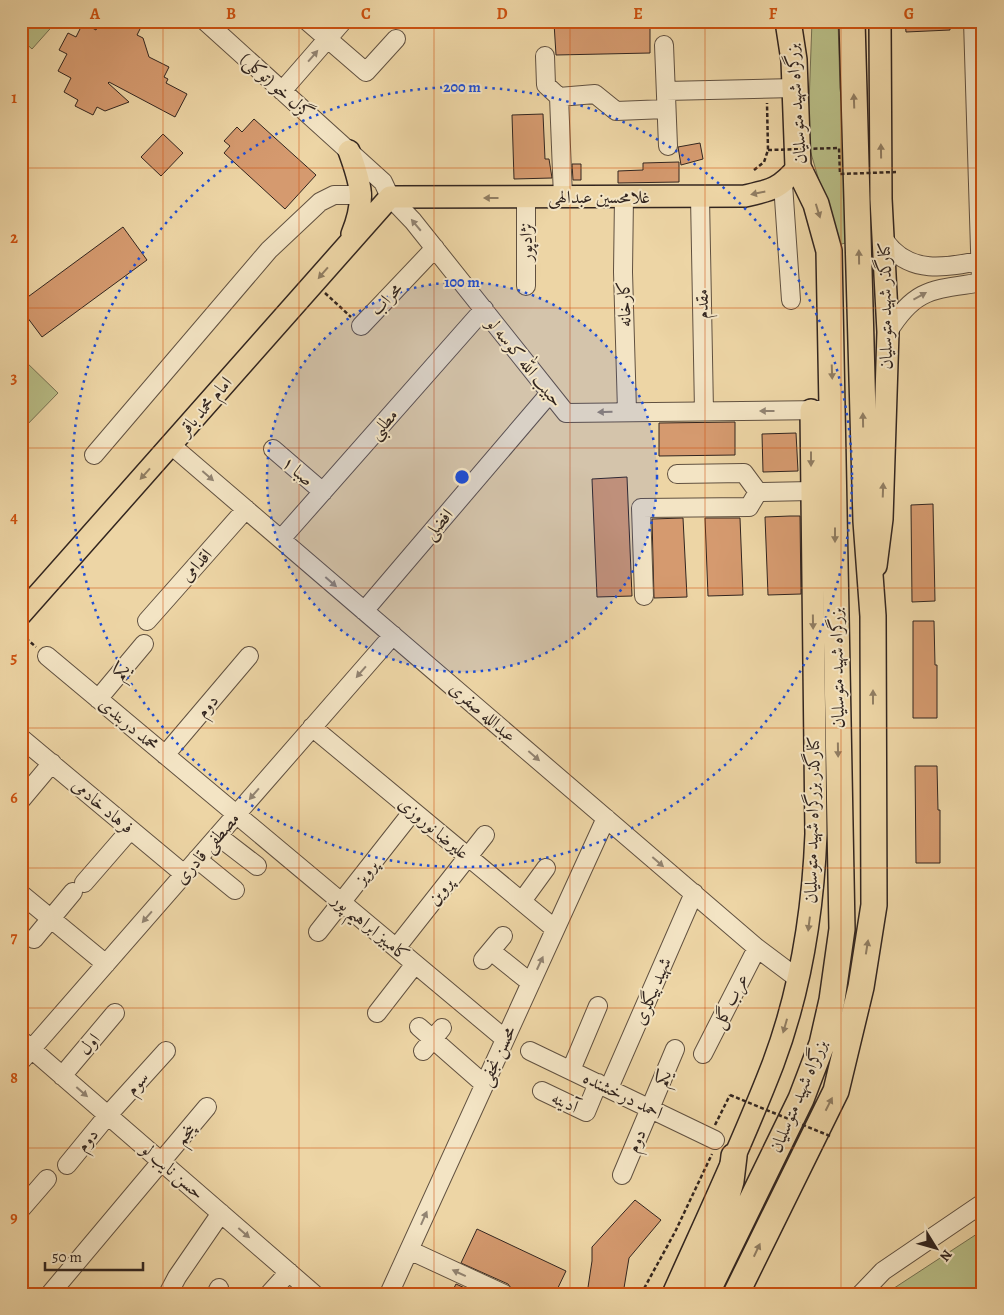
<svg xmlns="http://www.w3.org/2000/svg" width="1004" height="1315" font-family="Alegreya,Amiri,serif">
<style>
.green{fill:#b8bd86;stroke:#757152}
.building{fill:#d59a6f;stroke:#32251f}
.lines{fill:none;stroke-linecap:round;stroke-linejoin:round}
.minor-casing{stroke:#615140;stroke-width:20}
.major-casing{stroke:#32251f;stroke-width:24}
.highway-casing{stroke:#32251f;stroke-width:28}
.path{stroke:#32251f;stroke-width:2.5;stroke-dasharray:4 2.5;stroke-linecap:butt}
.minor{stroke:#f3e4c4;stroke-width:18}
.major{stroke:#edd5a5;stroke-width:21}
.highway{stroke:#edd5a5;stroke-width:25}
.path-bridge{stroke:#32251f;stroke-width:2.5;stroke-dasharray:4 2.5;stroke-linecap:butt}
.oneway{fill:#928472}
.oneway2{fill:#907d62}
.grid{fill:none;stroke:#cd510f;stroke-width:1;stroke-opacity:0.55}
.ring{fill:none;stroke:#1d4ed8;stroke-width:2.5;stroke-dasharray:2.5 5}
.labels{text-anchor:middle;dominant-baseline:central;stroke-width:4;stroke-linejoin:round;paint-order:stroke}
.street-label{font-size:18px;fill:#32251f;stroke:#f3e4c4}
.centre{fill:#1d4ed8;stroke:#f3e4c4;stroke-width:2.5}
.ring-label{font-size:15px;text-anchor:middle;font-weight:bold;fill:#1d4ed8;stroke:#f3e4c4;stroke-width:4;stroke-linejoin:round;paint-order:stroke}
.neatline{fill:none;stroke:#cd510f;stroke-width:2}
.grid-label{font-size:16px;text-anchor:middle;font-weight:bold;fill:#cd510f}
</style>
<rect width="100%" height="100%" fill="#edd5a5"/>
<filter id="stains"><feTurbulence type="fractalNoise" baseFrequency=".004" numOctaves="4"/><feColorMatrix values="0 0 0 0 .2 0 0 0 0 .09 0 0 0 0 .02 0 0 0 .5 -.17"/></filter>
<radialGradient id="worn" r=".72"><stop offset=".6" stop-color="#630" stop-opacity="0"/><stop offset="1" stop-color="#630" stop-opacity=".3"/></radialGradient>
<path class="green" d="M 21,21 L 57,21 L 32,49 L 21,39 Z
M 812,21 L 838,21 L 840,88 L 847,150 L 849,242 L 838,245 L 810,150 L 808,132 Z
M 24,360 L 58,393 L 21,431 L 21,363 Z
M 983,1230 L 983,1294 L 885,1294 Z"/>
<path class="building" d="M 100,21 L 113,21 L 120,25 L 122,21 L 131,21 L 141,27 L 137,35 L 143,38 L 149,57 L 169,67 L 164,77 L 168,79 L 166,83 L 187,94 L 175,117 L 109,82 L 108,83 L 129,102 L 105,111 L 97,107 L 93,115 L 75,106 L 78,100 L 64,92 L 71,78 L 58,71 L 67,54 L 59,50 L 68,33 L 76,37 L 83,23 L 96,30 Z
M 650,21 L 650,53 L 556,55 L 554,23 Z
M 905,21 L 950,21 L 950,30 L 906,32 Z
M 543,114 L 545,159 L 549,159 L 552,178 L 514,179 L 512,115 Z
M 254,119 L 316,175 L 285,209 L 224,153 L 230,146 L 224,141 L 237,127 L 242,132 Z
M 163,134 L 183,153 L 161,176 L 141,157 Z
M 700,143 L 703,159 L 681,165 L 678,147 Z
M 679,162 L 679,182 L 618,183 L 618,171 L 643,170 L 643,163 Z
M 572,164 L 581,164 L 581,180 L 573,180 Z
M 123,227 L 147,260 L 42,337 L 21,309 L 21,302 Z
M 735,422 L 735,455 L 659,456 L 659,423 Z
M 796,433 L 798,471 L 763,472 L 762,434 Z
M 627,477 L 632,596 L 597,597 L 592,479 Z
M 933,504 L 935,601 L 912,602 L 911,505 Z
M 790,516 L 800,516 L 801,594 L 768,595 L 765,517 Z
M 683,518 L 687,597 L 654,598 L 652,519 Z
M 705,518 L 740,518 L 743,595 L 708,596 Z
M 913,621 L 934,621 L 935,665 L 937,665 L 937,718 L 913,718 Z
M 915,766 L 937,766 L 938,810 L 940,810 L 940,863 L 916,863 Z
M 635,1200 L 661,1220 L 629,1258 L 623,1294 L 587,1294 L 592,1261 L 592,1247 Z
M 477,1229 L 566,1271 L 555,1294 L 515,1294 L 508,1284 L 461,1263 Z
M 456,1284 L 478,1294 L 451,1294 Z"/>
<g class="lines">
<g class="minor-casing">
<path id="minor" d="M 205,21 L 383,182 L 390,197 L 413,221 L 566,413 L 823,410
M 307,21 L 366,72 L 396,39
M 973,21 L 981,282
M 664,45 L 668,146
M 545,56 L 546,85 L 559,97 L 563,197
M 282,91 L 343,21
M 666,91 L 795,88
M 559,97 L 595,94 L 616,111 L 666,109
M 783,184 L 791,300
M 526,197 L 526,286
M 624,197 L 623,272 L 627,411
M 700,197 L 704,411
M 885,241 C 909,275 946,268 983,260
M 361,326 L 435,248
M 888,332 C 916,286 935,290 983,282
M 171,445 L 757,948 L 797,978
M 273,449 L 323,492
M 94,455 L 269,250 L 320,202 L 334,195 L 362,195
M 677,474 L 744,473 L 758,492 L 811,491
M 281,539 L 484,309
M 644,596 L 641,508 L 749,507 L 758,492
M 364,611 L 550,393
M 147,621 L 246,509
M 47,656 L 505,1039
M 98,699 L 144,644
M 312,727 L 555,929
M 21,738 L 184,874
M 165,755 L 249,656
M 21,800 L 52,763
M 218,836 L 257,866
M 197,859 L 235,890
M 84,883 L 130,830
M 21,894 L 106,964
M 522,901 L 546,868
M 318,932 L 413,811
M 34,939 L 73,892
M 396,948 L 485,835
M 491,951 L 531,983
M 483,960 L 503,936
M 377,1013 L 415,964
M 419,1027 L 484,1084
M 21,1040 L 314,1294
M 423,1051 L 442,1028
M 530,1051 L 715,1140
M 703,1054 L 757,948
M 21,1061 L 393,635
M 571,1070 L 598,1006
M 62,1076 L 115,1013
M 609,1088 L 694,893
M 542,1091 L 586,1112 L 598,1083
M 67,1165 L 108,1115 L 166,1051
M 622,1175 L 675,1049
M 21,1209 L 47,1179
M 409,1250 L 504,1294
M 270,1293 L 289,1272
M 50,1294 L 207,1107
M 168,1294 L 177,1277 L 221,1213
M 216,1294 L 219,1288
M 389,1294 L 606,818
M 861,1294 L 883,1271 L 983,1203"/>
</g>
<g class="major-casing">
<path id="major" d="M 349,151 C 361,184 366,200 352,234
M 876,566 L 882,519 L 888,332 L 881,199 L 880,21
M 21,614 L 390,197 L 745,196 C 772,190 779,189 798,167
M 673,1294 C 707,1218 743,1142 773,1064 C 800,992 813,911 816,834 L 811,410"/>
</g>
<g class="highway-casing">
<path id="highway" d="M 697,1280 L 722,1213 L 731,1181 L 734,1156
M 706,1294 L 801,1099 L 822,1044 L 832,1000 L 842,929 L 829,251 L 816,204 L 798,167 L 794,60 L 788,21
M 736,1294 L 836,1091 L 861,987 L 874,905 L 873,616 L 866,521 L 852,21"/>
</g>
<path class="path" d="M 754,170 L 764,162 L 768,150 L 767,103
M 325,293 L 351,317
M 21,634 L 36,647
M 715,1125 L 730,1095
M 641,1294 L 675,1232 L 712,1154"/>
<use href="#minor" class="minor"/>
<use href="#major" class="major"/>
<use href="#highway" class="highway"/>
<path class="path-bridge" d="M 768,150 L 839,148 L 840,174 L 896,172
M 730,1095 L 830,1136"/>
</g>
<defs><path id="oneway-solid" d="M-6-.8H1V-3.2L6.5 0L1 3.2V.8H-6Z" transform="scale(1.25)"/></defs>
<g class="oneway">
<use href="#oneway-solid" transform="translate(313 56) rotate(-49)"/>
<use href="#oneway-solid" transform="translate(416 225) rotate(-130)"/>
<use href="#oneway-solid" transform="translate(920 296) rotate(-29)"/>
<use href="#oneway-solid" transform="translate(767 411) rotate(180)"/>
<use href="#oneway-solid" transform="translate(605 412) rotate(178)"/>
<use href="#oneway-solid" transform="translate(208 476) rotate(41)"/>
<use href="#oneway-solid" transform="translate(331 582) rotate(41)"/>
<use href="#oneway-solid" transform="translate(361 672) rotate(131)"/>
<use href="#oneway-solid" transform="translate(534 756) rotate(41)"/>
<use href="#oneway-solid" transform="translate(254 794) rotate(131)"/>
<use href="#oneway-solid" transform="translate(658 862) rotate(41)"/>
<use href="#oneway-solid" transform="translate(147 917) rotate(131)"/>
<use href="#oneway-solid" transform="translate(540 963) rotate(-65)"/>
<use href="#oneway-solid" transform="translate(82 1092) rotate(41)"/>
<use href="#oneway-solid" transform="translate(424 1218) rotate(-66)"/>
<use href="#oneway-solid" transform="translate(244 1233) rotate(41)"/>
<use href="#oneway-solid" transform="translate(459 1273) rotate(-155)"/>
</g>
<g class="oneway2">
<use href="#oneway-solid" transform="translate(854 101) rotate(-92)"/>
<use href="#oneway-solid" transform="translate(881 151) rotate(-91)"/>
<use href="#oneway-solid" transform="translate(758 193) rotate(168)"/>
<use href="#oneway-solid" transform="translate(491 198) rotate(180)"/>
<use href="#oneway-solid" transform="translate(818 211) rotate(73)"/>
<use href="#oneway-solid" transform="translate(859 257) rotate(-91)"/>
<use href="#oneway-solid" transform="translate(323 273) rotate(131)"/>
<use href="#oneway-solid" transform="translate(832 372) rotate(88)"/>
<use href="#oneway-solid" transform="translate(863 420) rotate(-91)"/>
<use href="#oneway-solid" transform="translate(811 459) rotate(90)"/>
<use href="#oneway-solid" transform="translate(145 474) rotate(132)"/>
<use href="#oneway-solid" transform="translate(883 490) rotate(-88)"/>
<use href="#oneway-solid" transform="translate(835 535) rotate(90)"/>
<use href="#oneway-solid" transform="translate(813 622) rotate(89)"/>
<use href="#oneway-solid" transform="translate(873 697) rotate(-90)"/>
<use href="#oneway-solid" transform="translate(838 750) rotate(89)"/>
<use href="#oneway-solid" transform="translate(809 924) rotate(97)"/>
<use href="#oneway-solid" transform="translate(867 947) rotate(-81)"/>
<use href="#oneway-solid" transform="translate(785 1026) rotate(106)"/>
<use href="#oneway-solid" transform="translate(829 1104) rotate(-63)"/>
<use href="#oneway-solid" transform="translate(757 1250) rotate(-65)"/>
</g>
<path class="grid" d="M 163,21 L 163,1294M 299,21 L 299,1294M 434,21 L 434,1294M 570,21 L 570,1294M 705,21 L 705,1294M 841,21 L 841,1294M 21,168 L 983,168M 21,308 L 983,308M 21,448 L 983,448M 21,588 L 983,588M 21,728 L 983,728M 21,868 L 983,868M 21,1008 L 983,1008M 21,1148 L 983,1148"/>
<circle cx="462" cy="477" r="195" fill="#1d4ed8" fill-opacity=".12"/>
<g class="ring">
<circle cx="462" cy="477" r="195"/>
<circle cx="462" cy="477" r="390"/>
</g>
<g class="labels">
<g class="street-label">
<text transform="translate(277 86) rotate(42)">گزل خو (توکلی)</text>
<text transform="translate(796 104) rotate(-94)">بزرگراه شهید متوسلیان</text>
<text x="599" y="197">غلامحسین عبدالهی</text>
<text transform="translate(526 242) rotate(-90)">نژادپور</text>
<text transform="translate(386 299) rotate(-47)">محراب</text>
<text transform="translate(624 304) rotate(-92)">کارخانه</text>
<text transform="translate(702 304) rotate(-91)">مقدم</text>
<text transform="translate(885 306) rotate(-91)">کنارگذر شهید متوسلیان</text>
<text transform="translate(525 362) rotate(51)">حبیب الله کوسه لو</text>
<text transform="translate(205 406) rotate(-49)">امام محمد باقر</text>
<text transform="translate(383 424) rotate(-49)">مطلبی</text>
<text transform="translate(298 471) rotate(41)">صبا ۱</text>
<text transform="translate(438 524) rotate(-49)">افضلی</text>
<text transform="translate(196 565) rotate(-48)">اقدامی</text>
<text transform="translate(837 668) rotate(-91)">بزرگراه شهید متوسلیان</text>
<text transform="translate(121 671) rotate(-51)">یکم</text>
<text transform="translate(207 706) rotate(-50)">دوم</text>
<text transform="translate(483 712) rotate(41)">عبدالله صفری</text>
<text transform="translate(129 724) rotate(40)">محمد دربندی</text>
<text transform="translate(103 806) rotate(40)">فرهاد خادمی</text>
<text transform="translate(812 820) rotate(-89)">کنارگذر بزرگراه شهید متوسلیان</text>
<text transform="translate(434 828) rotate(40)">علیرضا نوروزی</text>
<text transform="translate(207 848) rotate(-49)">مصطفی قادری</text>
<text transform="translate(366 872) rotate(-52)">پرویز</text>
<text transform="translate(440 891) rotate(-52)">پروین</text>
<text transform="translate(371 927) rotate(40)">کامبیز ابراهیم پور</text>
<text transform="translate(652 991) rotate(-67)">شهید بیگلری</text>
<text transform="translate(730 1001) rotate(-63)">عرب گل</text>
<text transform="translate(89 1044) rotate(-50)">اول</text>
<text transform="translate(497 1056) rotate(-65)">محسن نجفی</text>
<text transform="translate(663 1078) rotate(-66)">یکم</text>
<text transform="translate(137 1083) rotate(-48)">سوم</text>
<text transform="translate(623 1095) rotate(26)">احمد درخشنده</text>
<text transform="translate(798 1096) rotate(-67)">بزرگراه شهید متوسلیان</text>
<text transform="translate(565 1102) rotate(25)">آدینه</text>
<text transform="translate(185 1134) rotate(-51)">پنجم</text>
<text transform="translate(87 1140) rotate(-51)">دوم</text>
<text transform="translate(636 1141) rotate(-68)">دوم</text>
<text transform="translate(173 1171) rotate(41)">حسن نایب لو</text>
</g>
</g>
<circle cx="462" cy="477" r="8" class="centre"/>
<g class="ring-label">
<text x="462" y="92">200 m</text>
<text x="462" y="287">100 m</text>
</g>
<rect width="1004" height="1315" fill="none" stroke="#edd5a5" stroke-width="55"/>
<g transform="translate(936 1248) rotate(127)" stroke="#f3e4c4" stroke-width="4" paint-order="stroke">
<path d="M0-4L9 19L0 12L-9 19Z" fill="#32251f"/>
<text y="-8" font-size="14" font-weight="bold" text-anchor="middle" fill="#32251f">N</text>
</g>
<path d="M45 1262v8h98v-8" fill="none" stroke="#32251f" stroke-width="2.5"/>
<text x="52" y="1262" font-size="15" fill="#32251f" stroke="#f3e4c4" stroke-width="4" paint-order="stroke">50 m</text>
<rect x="28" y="28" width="948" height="1260" class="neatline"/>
<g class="grid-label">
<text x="95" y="19">A</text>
<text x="231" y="19">B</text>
<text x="366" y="19">C</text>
<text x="502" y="19">D</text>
<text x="638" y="19">E</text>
<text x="773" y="19">F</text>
<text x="909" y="19">G</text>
<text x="14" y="103">1</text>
<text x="14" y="243">2</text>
<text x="14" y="383">3</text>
<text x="14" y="523">4</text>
<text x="14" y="663">5</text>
<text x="14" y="803">6</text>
<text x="14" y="943">7</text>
<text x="14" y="1083">8</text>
<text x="14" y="1223">9</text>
</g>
<rect width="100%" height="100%" filter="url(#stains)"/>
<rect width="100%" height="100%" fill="url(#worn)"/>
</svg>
